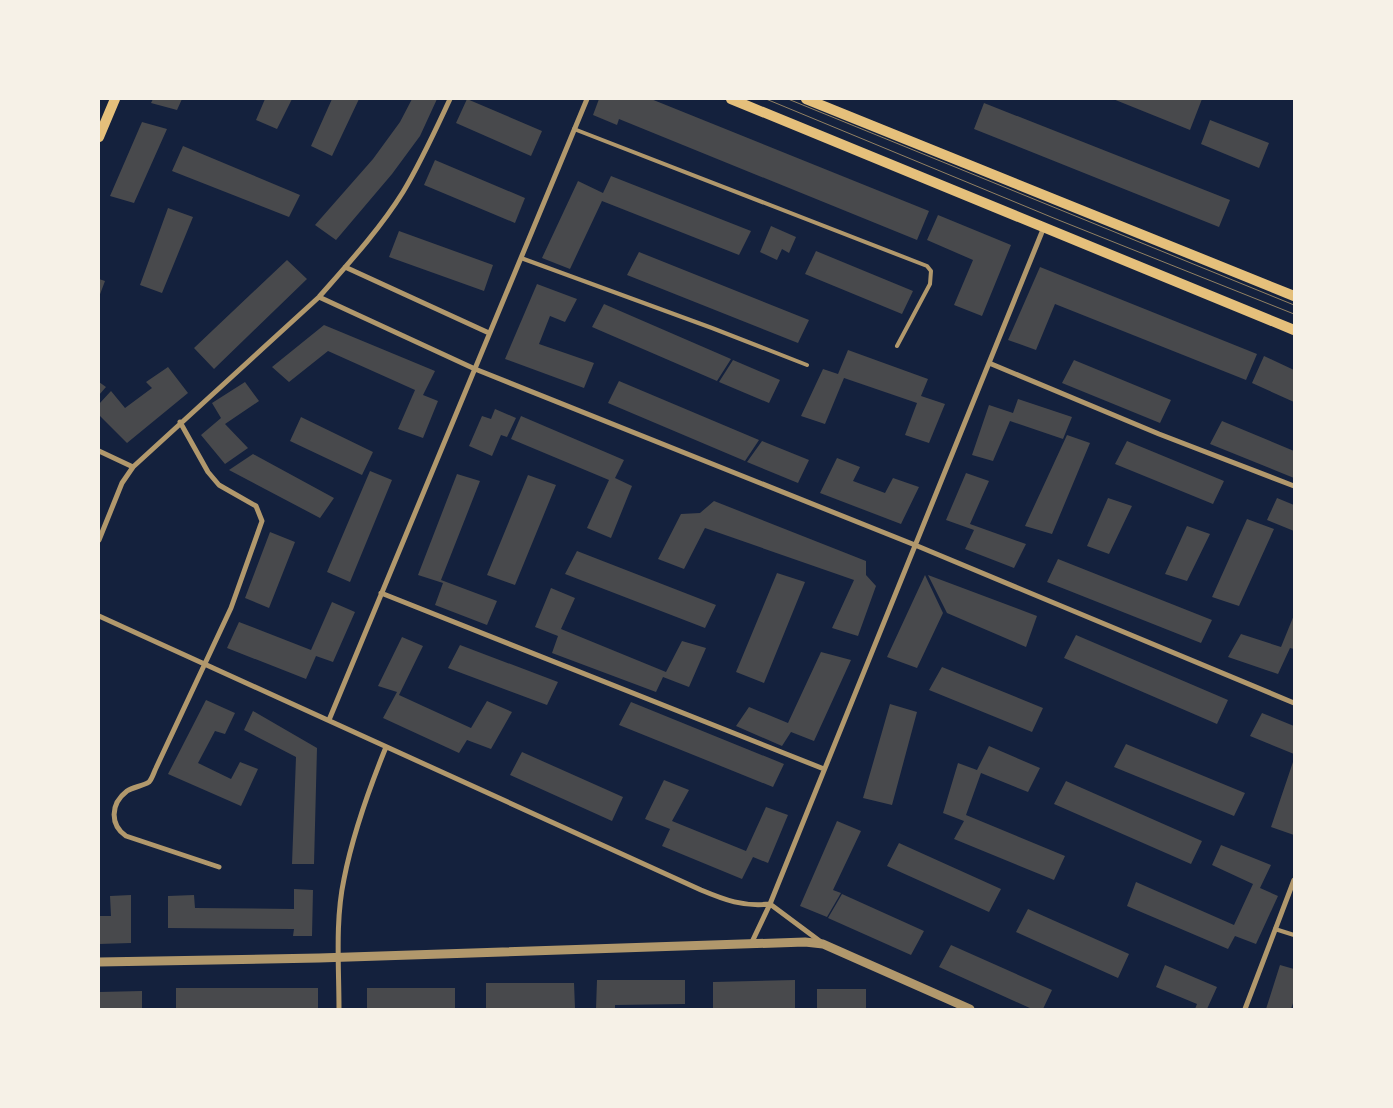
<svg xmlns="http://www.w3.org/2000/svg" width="1393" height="1108" font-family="'PT Sans',sans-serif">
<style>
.building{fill:#48494c}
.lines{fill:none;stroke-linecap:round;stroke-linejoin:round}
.service{stroke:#b1986c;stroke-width:4}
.minor{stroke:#b1986c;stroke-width:5}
.tertiary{stroke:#b1986c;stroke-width:9}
.secondary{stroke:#e5c07b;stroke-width:10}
.tram{stroke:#918062;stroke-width:1}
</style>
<rect width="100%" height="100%" fill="#14213d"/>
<path class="building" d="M 153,99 L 182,99 L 177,110 L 151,103 Z
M 265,99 L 292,99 L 277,129 L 256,120 Z
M 332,99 L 359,99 L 332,156 L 311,146 Z
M 412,99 L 437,99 L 420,136 L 392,174 L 336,240 L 315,225 L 373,159 L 400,122 Z
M 467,99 L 542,131 L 531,156 L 456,123 Z
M 599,99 L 651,99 L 929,211 L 917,240 L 619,119 L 617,125 L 593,115 Z
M 1113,99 L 1202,99 L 1190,130 Z
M 984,103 L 1230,200 L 1219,227 L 974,129 Z
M 1210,120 L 1269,143 L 1259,168 L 1201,144 Z
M 142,122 L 167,129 L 134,203 L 110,196 Z
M 183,146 L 300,195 L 289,217 L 172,171 Z
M 435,160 L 525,198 L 515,223 L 424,185 Z
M 611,176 L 751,231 L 739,255 L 602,201 L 570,269 L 542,258 L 578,181 L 603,193 Z
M 168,208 L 193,217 L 162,293 L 140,285 Z
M 938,215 L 1011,245 L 982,316 L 954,305 L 973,260 L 927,240 Z
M 771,226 L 796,237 L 789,253 L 782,249 L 777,260 L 760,252 Z
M 399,231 L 493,265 L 484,291 L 389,257 Z
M 816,251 L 913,291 L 902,314 L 805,274 Z
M 639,252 L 809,320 L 798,343 L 627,275 Z
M 287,260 L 307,279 L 214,369 L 194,348 Z
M 1040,267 L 1257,354 L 1246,380 L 1055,304 L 1036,350 L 1008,340 Z
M 99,279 L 105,281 L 99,297 Z
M 537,284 L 577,299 L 565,322 L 550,316 L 539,344 L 594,363 L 584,388 L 505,359 Z
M 604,304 L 731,359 L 717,381 L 592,327 Z
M 324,325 L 435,371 L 423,395 L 438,401 L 423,438 L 398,429 L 415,390 L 328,351 L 289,382 L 272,367 Z
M 848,350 L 928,379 L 921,396 L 945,404 L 929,443 L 905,435 L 917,403 L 844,378 L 825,424 L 801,416 L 823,369 L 838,374 Z
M 1264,356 L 1294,370 L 1294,402 L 1252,383 Z
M 733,360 L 780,380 L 769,403 L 719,382 Z
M 1074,360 L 1171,400 L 1160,423 L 1062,383 Z
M 168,367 L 188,393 L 127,443 L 99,415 L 99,404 L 111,391 L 125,408 L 152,388 L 146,382 Z
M 619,381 L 759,440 L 745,461 L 608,403 Z
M 99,382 L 106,387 L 99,395 Z
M 245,382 L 259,401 L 225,424 L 248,448 L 225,464 L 201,435 L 221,418 L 212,403 Z
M 1018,399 L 1072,417 L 1063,439 L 1010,421 L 993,461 L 972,455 L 989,405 L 1013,413 Z
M 495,409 L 516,418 L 507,437 L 501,435 L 492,456 L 469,446 L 482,416 L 491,419 Z
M 521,416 L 624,460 L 615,478 L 632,486 L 611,538 L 587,528 L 609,480 L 511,439 Z
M 301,417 L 373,452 L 362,475 L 290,441 Z
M 1222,421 L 1294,451 L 1294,478 L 1210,444 Z
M 1067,435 L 1090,443 L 1052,534 L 1025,526 Z
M 762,441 L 809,460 L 798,483 L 747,462 Z
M 1127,441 L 1224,481 L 1213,504 L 1115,464 Z
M 253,454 L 334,498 L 320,518 L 229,470 Z
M 837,458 L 860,467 L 853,481 L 885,493 L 893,478 L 919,487 L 901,524 L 820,493 Z
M 370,471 L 392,480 L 350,582 L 327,572 Z
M 966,473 L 989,481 L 970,524 L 1026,544 L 1014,568 L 965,549 L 974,530 L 946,520 Z
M 457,474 L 480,481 L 441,580 L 497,601 L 487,625 L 435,605 L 443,583 L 418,575 Z
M 528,475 L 556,485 L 515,585 L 487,575 Z
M 1108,498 L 1132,506 L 1109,554 L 1087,546 Z
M 1277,498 L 1294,505 L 1294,531 L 1267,520 Z
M 714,501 L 866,561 L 866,575 L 876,586 L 858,636 L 832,628 L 854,580 L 705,528 L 684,569 L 658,559 L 681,514 L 700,513 Z
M 1247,519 L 1274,529 L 1239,606 L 1212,597 Z
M 1187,526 L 1210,534 L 1187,581 L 1165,574 Z
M 270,532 L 295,542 L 269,608 L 245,598 Z
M 577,551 L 716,605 L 705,628 L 565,574 Z
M 1058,559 L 1212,620 L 1201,643 L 1047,582 Z
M 777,573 L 805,582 L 764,683 L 736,672 Z
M 925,575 L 943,613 L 917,668 L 887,657 Z
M 928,575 L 1037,616 L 1026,647 L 947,613 Z
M 551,588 L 575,598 L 561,629 L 666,672 L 682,641 L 706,648 L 689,687 L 663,677 L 656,692 L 552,653 L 558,636 L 535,627 Z
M 332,602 L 355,612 L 333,662 L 316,656 L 306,679 L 227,648 L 239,622 L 311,650 Z
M 1294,615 L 1294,649 L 1290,648 L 1278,674 L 1228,657 L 1241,634 L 1281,647 Z
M 1076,635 L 1228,700 L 1217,724 L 1064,658 Z
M 402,637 L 423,646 L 399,695 L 471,728 L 487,701 L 512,712 L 491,749 L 467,740 L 459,753 L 383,718 L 397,692 L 378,686 Z
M 460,645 L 558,682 L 547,705 L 448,668 Z
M 821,652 L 851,660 L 814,741 L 791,732 L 782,746 L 736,726 L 749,707 L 788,723 Z
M 942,667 L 1043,708 L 1032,732 L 929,690 Z
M 206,700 L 235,713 L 225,734 L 215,731 L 198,763 L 231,779 L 240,762 L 258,769 L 241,806 L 168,774 Z
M 631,702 L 784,764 L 773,787 L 619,725 Z
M 890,704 L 917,712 L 892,805 L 863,798 Z
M 253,711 L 317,748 L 314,864 L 292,864 L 296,757 L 244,730 Z
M 1262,713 L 1294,726 L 1294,754 L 1250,736 Z
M 1126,744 L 1245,793 L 1234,816 L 1114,767 Z
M 989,746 L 1040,768 L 1028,792 L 981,773 L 966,815 L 1065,856 L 1054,880 L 954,839 L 964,821 L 943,813 L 958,763 L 977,770 Z
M 522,752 L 623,797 L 612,821 L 510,775 Z
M 1294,759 L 1294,835 L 1271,827 Z
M 664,780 L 689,790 L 672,821 L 746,851 L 766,807 L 788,815 L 768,863 L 753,857 L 742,879 L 662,846 L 670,829 L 645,819 Z
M 1066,781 L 1202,841 L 1191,864 L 1054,804 Z
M 837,821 L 861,831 L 833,890 L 841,893 L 827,917 L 800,906 Z
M 899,843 L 1001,889 L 989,912 L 887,866 Z
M 1221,845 L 1271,865 L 1260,888 L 1278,896 L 1256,944 L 1235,936 L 1228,949 L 1127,906 L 1136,882 L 1234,925 L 1253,884 L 1212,865 Z
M 294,889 L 313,890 L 312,936 L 293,936 L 294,929 L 168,928 L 168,896 L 194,895 L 195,908 L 294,909 Z
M 842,894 L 924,931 L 911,955 L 828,918 Z
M 131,895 L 131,943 L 99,944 L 99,916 L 111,916 L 110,896 Z
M 1028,909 L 1129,954 L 1118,978 L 1016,932 Z
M 951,945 L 1052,990 L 1043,1009 L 1032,1009 L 939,967 Z
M 1165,965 L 1217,987 L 1207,1009 L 1195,1009 L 1197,1004 L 1156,987 Z
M 1280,965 L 1294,969 L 1294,1000 L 1291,1009 L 1266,1009 Z
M 597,980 L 685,980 L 685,1004 L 615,1005 L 615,1009 L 596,1009 Z
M 795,980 L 795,1009 L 713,1009 L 713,982 Z
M 486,983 L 574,983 L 575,1008 L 486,1009 Z
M 176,988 L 318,988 L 318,1009 L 176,1009 Z
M 367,988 L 455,988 L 455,1009 L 367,1009 Z
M 817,989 L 866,989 L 866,1009 L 817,1009 Z
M 142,991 L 142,1009 L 99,1009 L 99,992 Z"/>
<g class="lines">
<path class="service" d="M 574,129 L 927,266 L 931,271 L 930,284 L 897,346
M 521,258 L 712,328 L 807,365
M 1275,929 L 1294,935"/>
<path class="minor" d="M 345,267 L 489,333
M 319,297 L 475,369 L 915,545 L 1294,703
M 989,363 L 1159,434 L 1294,486
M 180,422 L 208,472 L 219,485 L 256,506 L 262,521 L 231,608 L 156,768 C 154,772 152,779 149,782 C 143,786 133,787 127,791 C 110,804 110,825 126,836 L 219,867
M 99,451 L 133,467
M 99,540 L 122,483 L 133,467 L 319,297 C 348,264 380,229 403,192 C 421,162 435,131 450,99
M 381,593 L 824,769
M 99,616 L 701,890 C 725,900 743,907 770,904 L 821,942
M 329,720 L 587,99
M 751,944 L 770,904 L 1044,227
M 339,1009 C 339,967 335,921 344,879 C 353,833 369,789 386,747
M 1245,1009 L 1294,880"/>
<path class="tertiary" d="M 99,962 L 319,958 L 805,942 L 823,944 L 970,1009"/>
<path class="secondary" d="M 731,99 L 1294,330
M 806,99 L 1294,296
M 99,137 L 115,99"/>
<path class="tram" d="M 766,99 L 1056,219 L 1294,314
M 788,99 L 1294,305"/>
</g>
<rect width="1393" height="1108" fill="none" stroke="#f6f1e7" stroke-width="200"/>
</svg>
